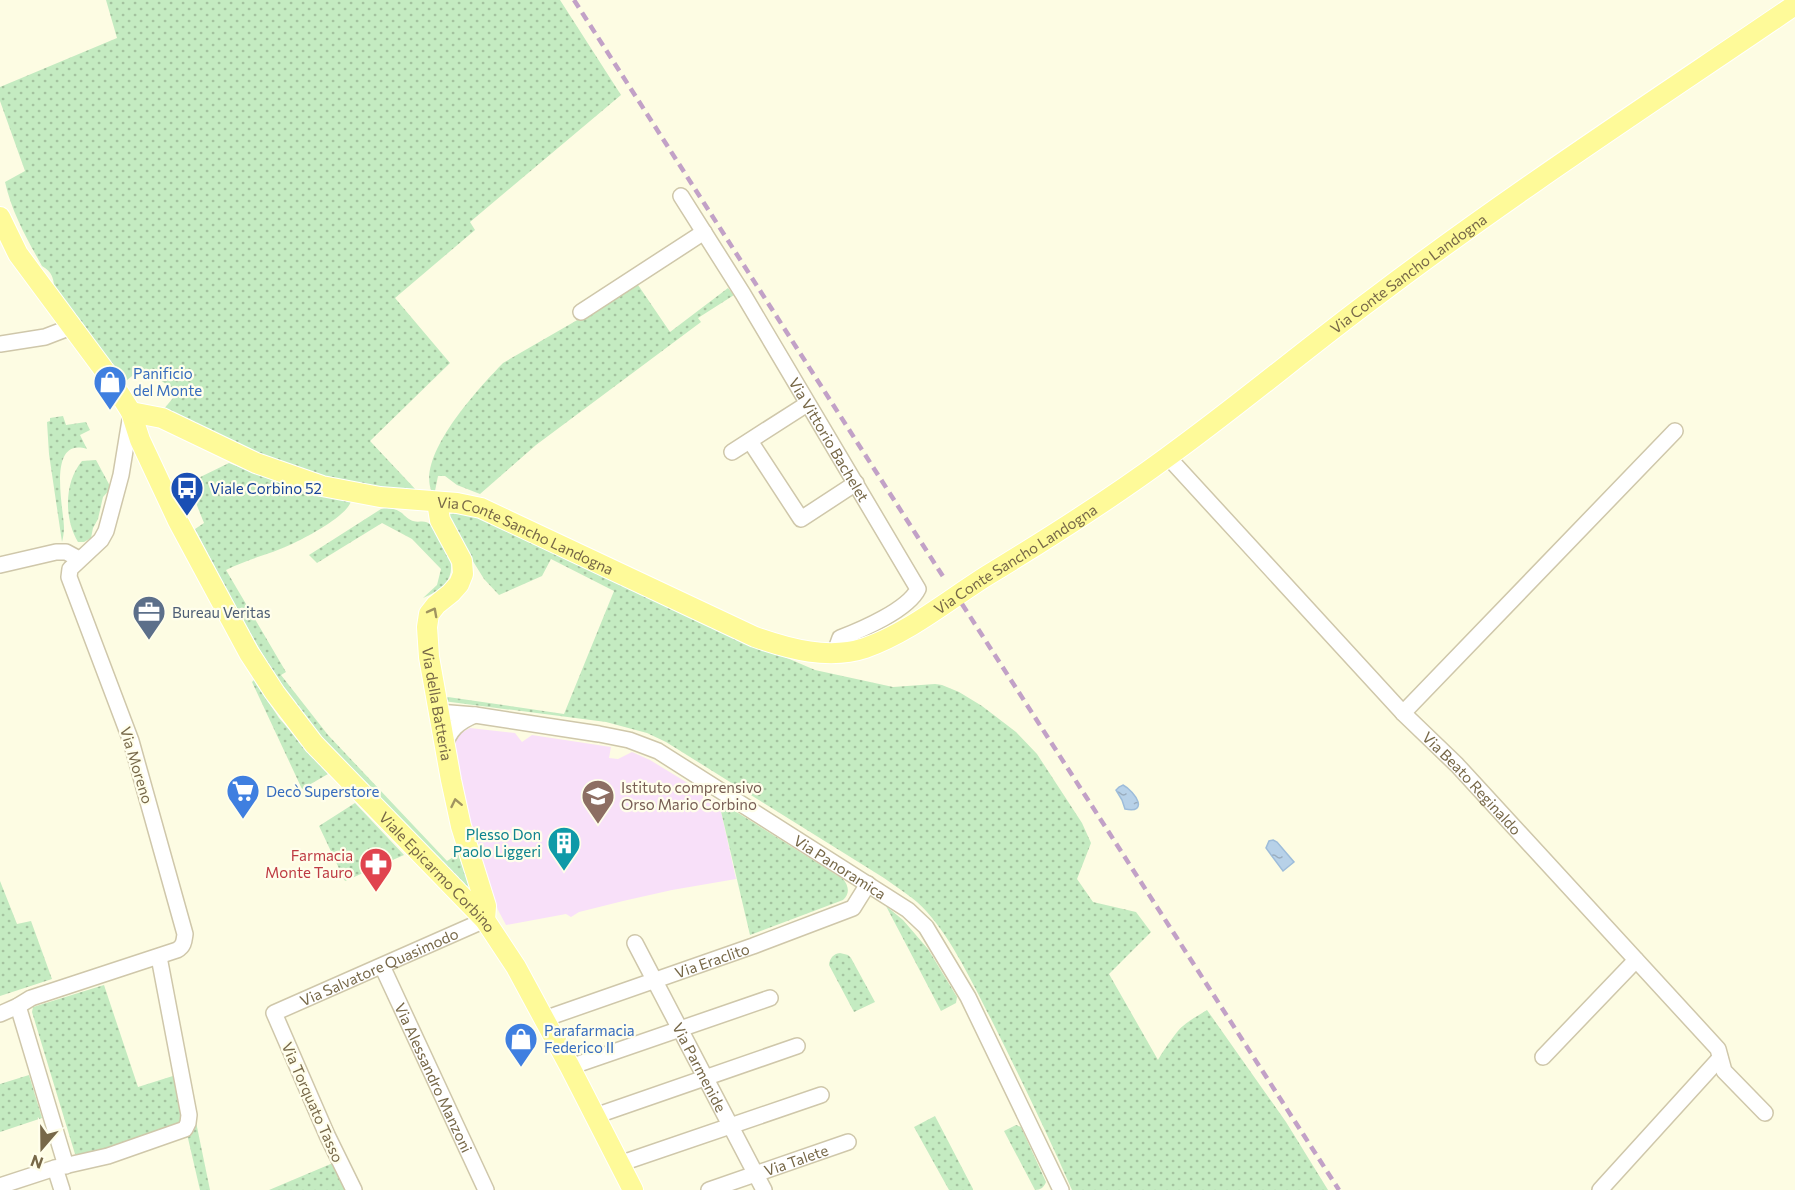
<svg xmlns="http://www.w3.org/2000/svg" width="1795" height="1190" font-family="Commissioner,sans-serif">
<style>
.education{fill:#f8e0f9}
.green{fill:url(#green-dots)}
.water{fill:url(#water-ripples);stroke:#9dbcda;stroke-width:1.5}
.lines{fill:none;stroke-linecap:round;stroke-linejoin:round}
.minor-casing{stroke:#cfc7aa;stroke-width:18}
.major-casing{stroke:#fff;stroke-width:22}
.minor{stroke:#fff;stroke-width:15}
.major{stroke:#fefa99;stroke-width:20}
.rail{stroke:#c2a1c7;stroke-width:4.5;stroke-dasharray:9 6;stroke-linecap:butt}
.oneway{stroke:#a09460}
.labels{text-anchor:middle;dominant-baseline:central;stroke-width:4.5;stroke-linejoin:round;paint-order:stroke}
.street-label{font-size:15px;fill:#776848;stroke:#fffeeb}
.shop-label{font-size:15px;fill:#366cbe;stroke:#fffeeb;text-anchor:start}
.transit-label{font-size:15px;fill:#164399;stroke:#fffeeb;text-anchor:start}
.service-label{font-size:15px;fill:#4e5e75;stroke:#fffeeb;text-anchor:start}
.education-label{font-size:15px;fill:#785e54;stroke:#fffeeb;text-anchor:start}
.culture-label{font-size:15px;fill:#0d838f;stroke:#fffeeb;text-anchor:end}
.health-label{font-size:15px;fill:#be3a42;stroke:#fffeeb;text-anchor:end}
</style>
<defs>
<pattern id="green-dots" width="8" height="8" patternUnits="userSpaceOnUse" patternTransform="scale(1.5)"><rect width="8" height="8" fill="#c4ebc1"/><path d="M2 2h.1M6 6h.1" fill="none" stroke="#a4c29f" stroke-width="1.8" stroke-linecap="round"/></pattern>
<pattern id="water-ripples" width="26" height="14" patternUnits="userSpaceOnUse" patternTransform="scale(1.5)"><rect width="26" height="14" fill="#b7d1e8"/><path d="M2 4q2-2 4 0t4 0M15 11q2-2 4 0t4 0" fill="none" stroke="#9aadbe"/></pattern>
</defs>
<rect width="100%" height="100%" fill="#fdfce3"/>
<path class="education" d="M 470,728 L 515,733 L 522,742 L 532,735 L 611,747 L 609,758 L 618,759 L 632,752 L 650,760 L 714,799 L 720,807 L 736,879 L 672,890 L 623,901 L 579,912 L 571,917 L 566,914 L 506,925 L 498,910 L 476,842 L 460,779 L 455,742 L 459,734 Z"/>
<path class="green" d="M 106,0 L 560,0 L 621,95 L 470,222 L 475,230 L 395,298 L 450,363 L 370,441 L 417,491 L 361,486 L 295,470 L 163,410 L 178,392 L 142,368 L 127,380 L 113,365 L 54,289 C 54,278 52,272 42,266 C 27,239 12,213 5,182 L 25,171 L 0,101 L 0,87 L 117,38 Z
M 638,285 L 670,332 L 728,288 L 734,295 L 698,318 L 701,322 L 536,445 L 480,494 L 457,485 L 445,476 L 438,476 L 435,491 L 431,490 C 418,453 479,388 503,363 Z
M 63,416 L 66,425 L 86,422 L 90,430 L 80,435 L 87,449 C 46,436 64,510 64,528 C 64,532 63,538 62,542 L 49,454 L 47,422 L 50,421 L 50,418 Z
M 96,460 L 110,486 L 113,486 L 103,497 L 98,519 L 93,528 L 91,538 L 84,542 L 78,542 C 64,519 64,482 82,461 Z
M 229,463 L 277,482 L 309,493 L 351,501 C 347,516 307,537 292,544 C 271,554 247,559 226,570 L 286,672 L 281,675 L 328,735 L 447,861 L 458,854 L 474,899 C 417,839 358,781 306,718 C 261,661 229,593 195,529 L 204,523 L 188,483 Z
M 389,507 C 393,509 398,510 402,513 C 405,516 409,520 413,521 C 420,523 425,519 431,525 C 435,529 438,535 441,540 C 459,568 453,586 423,598 L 437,585 L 441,569 L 412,539 L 382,523 L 317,563 L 309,555 L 381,509 Z
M 463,512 L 481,517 L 724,631 L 815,670 L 893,687 L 935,684 L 942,685 L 959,692 L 982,706 L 1016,732 L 1037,754 L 1082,823 L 1091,843 L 1077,879 L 1093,902 L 1136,912 L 1151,932 L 1109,974 L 1158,1060 C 1162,1053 1177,1030 1183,1026 C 1190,1020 1199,1015 1207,1010 L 1286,1122 L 1328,1190 L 1072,1190 C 1047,1133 1020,1077 992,1021 C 974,986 953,941 927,912 C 915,898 899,889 884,878 L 666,742 L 647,733 L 606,722 L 443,701 L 441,696 L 564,714 L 614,591 L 551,559 L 542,576 L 499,595 L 484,579 L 450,524 L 448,519 L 450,514 Z
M 254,680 L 279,718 L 328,774 L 302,789 L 252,682 Z
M 355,803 L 404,855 L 345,881 L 319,826 Z
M 727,806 L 843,879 C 849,886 850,894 843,900 L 750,935 L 720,807 Z
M 0,881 L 17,924 L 31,921 L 52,979 L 0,996 Z
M 886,906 L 903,920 L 928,949 L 957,997 L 956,1003 L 941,1011 Z
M 840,953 L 848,955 L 851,958 L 875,1002 L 854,1012 L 829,965 C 830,958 833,954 840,953 Z
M 104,985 L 138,1087 L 176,1075 L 185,1116 L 182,1124 L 81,1157 L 75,1154 L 32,1012 L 33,1007 Z
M 29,1075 L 42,1118 L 0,1132 L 0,1084 Z
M 935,1116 L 973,1189 L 973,1190 L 949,1190 L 914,1127 Z
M 196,1122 L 210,1190 L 200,1190 L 187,1134 L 190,1132 Z
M 1016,1125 L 1021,1127 L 1046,1182 C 1044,1187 1041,1190 1035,1190 L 1004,1131 Z
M 333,1163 L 346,1190 L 269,1190 Z"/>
<path class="water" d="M 1123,785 C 1136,792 1149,814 1125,809 L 1122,800 L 1116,790 L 1119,787 Z
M 1273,840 L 1277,842 L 1294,862 L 1283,871 L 1266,848 L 1269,841 Z"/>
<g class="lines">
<g class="minor-casing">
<g id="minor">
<path id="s1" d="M 681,196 L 743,294 L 918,589 C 908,610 861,630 840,638 L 835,652"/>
<path d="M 581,312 L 704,232"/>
<path d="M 0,344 L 45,337 L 71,327"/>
<path d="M 750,441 L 801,519 L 856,483"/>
<path d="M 732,452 L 807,404"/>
<path id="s2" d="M 1168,457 L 1403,713 L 1457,765 L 1718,1049 L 1724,1071 L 1765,1113"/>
<path d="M 0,565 L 56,552 L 66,552 L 79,559"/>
<path id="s3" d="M 438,712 L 475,715 L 599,734 L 629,740 L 658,751 L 908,910 L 926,927 L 968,997 L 1061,1190"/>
<path d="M 1403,713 L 1675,431"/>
<path d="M 444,748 C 449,730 458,722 475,715"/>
<path id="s4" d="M 635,943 L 764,1190"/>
<path id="s5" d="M 382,966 L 486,1190"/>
<path d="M 18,1006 L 66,1166"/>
<path d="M 0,1014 L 18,1006 L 31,998 L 177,950 C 184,946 184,941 185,934 L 131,741 L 69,577 L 70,569 L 101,540 L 106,531 L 121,475 L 131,414"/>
<path id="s6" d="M 544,1019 L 753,946 L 853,908 L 868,884"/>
<path d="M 1543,1057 L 1636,960"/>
<path d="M 570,1067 L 770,998"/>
<path d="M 595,1116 L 797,1046"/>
<path d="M 619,1164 L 821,1095"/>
<path d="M 55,1168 L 62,1190"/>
<path d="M 0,1186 L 55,1168 L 108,1156 L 185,1129 L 188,1123 L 189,1115 L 159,957"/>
<path id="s7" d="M 354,1190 L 327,1135 L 274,1013 L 485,920"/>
<path id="s8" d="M 709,1190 L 848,1142"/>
<path d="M 1600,1190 L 1720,1058"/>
</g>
</g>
<g class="major-casing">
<g id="major">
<path id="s9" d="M 0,217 L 18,254 L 107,374 L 131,412 L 140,440 L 178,521 L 249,653 L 275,693 L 314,744 L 485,920 L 516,967 L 570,1067 L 633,1190"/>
<path id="s10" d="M 131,412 L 162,418 L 256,463 L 322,486 L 380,497 L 457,503 L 481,508 L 755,637 C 789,649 829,660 865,648 C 910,632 948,600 988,575 C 1049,538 1109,500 1166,458 C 1237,407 1304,350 1374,298 C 1510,195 1654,101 1795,5"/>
<path id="s11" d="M 437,502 L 440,520 L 462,561 L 463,574 L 459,584 L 451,593 L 436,605 L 429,614 L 427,627 L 429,657 L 451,780 L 461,826 L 486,906 L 485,920"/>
</g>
</g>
<use href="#minor" class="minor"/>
<use href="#major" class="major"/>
<path class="rail" d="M 574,0 L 944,578
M 962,604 L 1339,1190"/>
</g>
<defs><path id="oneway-chevron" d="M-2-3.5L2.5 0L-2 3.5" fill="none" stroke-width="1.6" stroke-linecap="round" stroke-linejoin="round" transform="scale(1.5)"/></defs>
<g class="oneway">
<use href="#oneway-chevron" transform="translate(433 612) rotate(-62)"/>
<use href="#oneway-chevron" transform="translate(456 803) rotate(-102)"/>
</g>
<defs>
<g id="shop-pin" transform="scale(1.725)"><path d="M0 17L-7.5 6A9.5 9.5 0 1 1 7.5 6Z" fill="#3f7fe0" stroke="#fffeeb"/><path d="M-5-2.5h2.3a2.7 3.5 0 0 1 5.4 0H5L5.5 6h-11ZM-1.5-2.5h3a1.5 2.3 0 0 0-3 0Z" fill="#fff"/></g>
<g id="bus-pin" transform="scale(1.725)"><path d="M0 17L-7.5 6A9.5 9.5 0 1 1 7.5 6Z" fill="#1a4fb4" stroke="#fffeeb"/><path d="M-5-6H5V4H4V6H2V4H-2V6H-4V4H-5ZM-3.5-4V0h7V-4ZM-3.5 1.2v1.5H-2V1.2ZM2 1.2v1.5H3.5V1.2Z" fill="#fff"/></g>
<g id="office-pin" transform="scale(1.725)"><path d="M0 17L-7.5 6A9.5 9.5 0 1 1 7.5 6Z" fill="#5c6f8a" stroke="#fffeeb"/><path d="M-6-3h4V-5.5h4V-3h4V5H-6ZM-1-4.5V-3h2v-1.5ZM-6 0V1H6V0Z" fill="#fff"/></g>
<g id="supermarket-pin" transform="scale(1.725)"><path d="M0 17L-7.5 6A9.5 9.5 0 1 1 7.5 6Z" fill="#3f7fe0" stroke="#fffeeb"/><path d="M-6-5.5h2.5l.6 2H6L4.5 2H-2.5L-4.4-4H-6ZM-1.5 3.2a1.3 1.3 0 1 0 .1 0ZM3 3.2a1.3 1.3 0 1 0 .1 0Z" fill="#fff"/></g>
<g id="school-pin" transform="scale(1.725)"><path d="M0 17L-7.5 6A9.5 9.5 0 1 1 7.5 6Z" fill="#8d6e63" stroke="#fffeeb"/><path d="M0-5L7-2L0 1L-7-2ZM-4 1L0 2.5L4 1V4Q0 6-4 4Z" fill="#fff"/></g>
<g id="building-pin" transform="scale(1.725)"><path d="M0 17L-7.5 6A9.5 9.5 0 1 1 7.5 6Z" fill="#0f9aa8" stroke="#fffeeb"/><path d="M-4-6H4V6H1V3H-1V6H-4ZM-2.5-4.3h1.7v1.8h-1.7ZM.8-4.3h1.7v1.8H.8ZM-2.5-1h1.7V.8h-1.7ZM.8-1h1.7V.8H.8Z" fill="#fff"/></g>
<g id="pharmacy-pin" transform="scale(1.725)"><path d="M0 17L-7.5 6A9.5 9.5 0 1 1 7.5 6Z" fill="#e0444e" stroke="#fffeeb"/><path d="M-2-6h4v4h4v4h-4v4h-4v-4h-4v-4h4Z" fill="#fff"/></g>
</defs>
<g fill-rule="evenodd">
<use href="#shop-pin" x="110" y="382"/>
<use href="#bus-pin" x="187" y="488"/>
<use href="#office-pin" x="149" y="612"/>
<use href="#supermarket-pin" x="243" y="791"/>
<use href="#school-pin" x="598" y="796"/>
<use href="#building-pin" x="564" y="843"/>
<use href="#pharmacy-pin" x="376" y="864"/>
<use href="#shop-pin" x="521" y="1039"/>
</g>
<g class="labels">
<g class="street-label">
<text stroke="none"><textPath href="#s10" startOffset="1443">Via Conte Sancho Landogna</textPath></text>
<text stroke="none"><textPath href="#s1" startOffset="285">Via Vittorio Bachelet</textPath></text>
<text stroke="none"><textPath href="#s10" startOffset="417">Via Conte Sancho Landogna</textPath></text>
<text stroke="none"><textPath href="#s10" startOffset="957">Via Conte Sancho Landogna</textPath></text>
<text stroke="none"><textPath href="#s11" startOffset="222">Via della Batteria</textPath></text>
<text transform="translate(137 765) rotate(73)">Via Moreno</text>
<text stroke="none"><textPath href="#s2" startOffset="446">Via Beato Reginaldo</textPath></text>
<text stroke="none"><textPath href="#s3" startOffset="440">Via Panoramica</textPath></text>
<text stroke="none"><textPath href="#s9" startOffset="794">Viale Epicarmo Corbino</textPath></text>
<text stroke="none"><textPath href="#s6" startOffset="178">Via Eraclito</textPath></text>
<text stroke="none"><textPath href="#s7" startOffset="309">Via Salvatore Quasimodo</textPath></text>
<text stroke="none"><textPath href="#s4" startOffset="140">Via Parmenide</textPath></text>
<text stroke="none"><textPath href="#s5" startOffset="123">Via Alessandro Manzoni</textPath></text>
<text transform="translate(313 1102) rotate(66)">Via Torquato Tasso</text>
<text stroke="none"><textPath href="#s8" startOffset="92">Via Talete</textPath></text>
</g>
<g class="shop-label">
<text x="133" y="373">Panificio<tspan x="133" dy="17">del Monte</tspan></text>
<text x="266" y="791">Decò Superstore</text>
<text x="544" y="1030">Parafarmacia<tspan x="544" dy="17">Federico II</tspan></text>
</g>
<g class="transit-label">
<text x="210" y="488">Viale Corbino 52</text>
</g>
<g class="service-label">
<text x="172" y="612">Bureau Veritas</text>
</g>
<g class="education-label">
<text x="621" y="787">Istituto comprensivo<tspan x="621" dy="17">Orso Mario Corbino</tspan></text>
</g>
<g class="culture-label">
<text x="541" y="834">Plesso Don<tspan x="541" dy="17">Paolo Liggeri</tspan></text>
</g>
<g class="health-label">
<text x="353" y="855">Farmacia<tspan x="353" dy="17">Monte Tauro</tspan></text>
</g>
</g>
<g transform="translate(42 1148) rotate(200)" stroke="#fffeeb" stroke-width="4.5" paint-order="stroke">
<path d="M0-4.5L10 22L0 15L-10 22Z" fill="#776848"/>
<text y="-9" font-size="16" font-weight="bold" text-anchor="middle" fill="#776848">N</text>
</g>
</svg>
